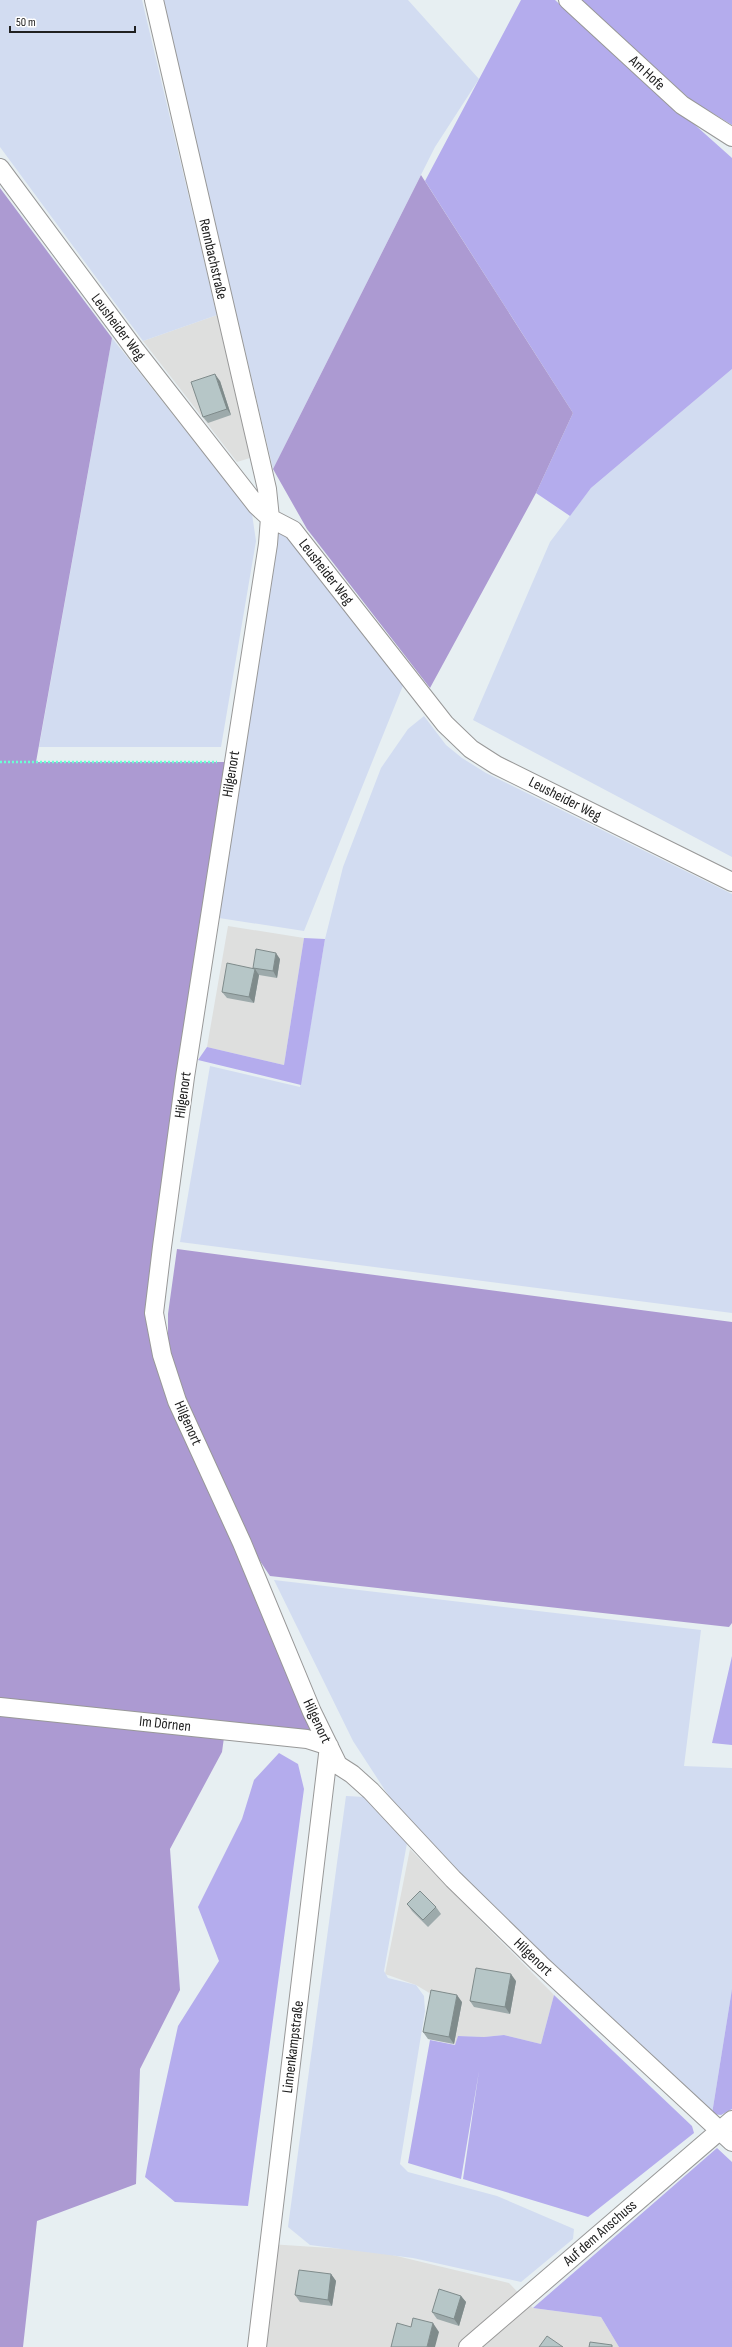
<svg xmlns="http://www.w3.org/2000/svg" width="732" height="2347" font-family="'Sofia Sans Condensed',sans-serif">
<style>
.residential{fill:#dedfde}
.farmland{fill:#d2dcf1}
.grass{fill:#b4aced}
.forest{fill:#ac9ad2}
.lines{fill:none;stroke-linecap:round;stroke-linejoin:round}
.minor-casing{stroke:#989898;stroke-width:20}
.path{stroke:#6bffd5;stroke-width:2.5;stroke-dasharray:2 2;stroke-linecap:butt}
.minor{stroke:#fff;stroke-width:18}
.wall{fill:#9daaab}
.shaded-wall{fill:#7f8b8b}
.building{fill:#b6c6c7;stroke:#7f8b8b}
.labels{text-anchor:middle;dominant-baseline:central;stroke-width:3;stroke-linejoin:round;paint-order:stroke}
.street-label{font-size:15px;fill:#212121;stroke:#fff}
</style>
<rect width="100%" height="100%" fill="#e7eff2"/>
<path class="residential" d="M 217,315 L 250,458 L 237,462 L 143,341 Z
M 228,926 L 304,938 L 284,1065 L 207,1047 Z
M 410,1849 L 554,1995 L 541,2044 L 504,2035 L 484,2037 L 458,2036 L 456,2045 L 428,2039 L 436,1997 L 416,1985 L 385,1974 Z
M 269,2244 L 376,2251 L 509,2283 L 533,2308 L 601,2317 L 619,2347 L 257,2347 Z"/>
<path class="farmland" d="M 0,0 L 142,0 L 217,315 L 143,341 L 0,147 Z
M 162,0 L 408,0 L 479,79 L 435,147 L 273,469 Z
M 112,338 L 252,514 L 256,541 L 221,747 L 39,747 Z
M 732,369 L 732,857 L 473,720 L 550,542 L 591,488 Z
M 284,529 L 404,683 L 304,931 L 219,918 L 277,531 Z
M 424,716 L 446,745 L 462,758 L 486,773 L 732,894 L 732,1313 L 180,1242 L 210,1066 L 300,1087 L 325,939 L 343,867 L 381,768 L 408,729 Z
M 274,1580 L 701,1630 L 684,1766 L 732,1768 L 732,1989 L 712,2114 L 488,1903 L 392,1801 L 353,1741 Z
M 346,1796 L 364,1797 L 407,1843 L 384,1971 L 388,1978 L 416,1985 L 424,1996 L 425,2011 L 400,2164 L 408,2172 L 497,2196 L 574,2229 L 573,2239 L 521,2282 L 413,2258 L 310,2245 L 288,2227 Z"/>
<path class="grass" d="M 521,0 L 555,0 L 732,158 L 732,369 L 591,488 L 570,516 L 536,493 L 573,413 L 425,181 Z
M 578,0 L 732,0 L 732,125 L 691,100 Z
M 304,938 L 325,939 L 301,1085 L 198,1060 L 207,1047 L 284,1065 Z
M 732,1656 L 732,1745 L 712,1743 Z
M 279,1753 L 298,1764 L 304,1789 L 248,2206 L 175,2202 L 145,2177 L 178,2026 L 219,1961 L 198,1907 L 242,1819 L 254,1780 Z
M 732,1989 L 732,2109 L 721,2115 L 712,2114 Z
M 554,1995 L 692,2126 L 694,2133 L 588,2217 L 463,2179 L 479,2071 L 461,2179 L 408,2163 L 430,2040 L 455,2045 L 458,2036 L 484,2037 L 504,2035 L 541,2044 Z
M 717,2148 L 732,2162 L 732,2347 L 619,2347 L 601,2317 L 533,2308 Z"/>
<path class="forest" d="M 421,175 L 573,413 L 536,493 L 430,688 L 307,529 L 273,469 Z
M 0,188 L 112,338 L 36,762 L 233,762 L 162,1247 L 162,1355 L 329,1746 L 225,1730 L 222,1752 L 170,1849 L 180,1990 L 140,2069 L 136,2184 L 37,2221 L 23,2347 L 0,2347 Z
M 177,1249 L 732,1322 L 732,1623 L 729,1627 L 270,1576 L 248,1543 L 183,1402 L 168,1356 L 168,1314 Z"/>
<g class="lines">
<g class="minor-casing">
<path id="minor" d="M 154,0 L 267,489 L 270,518 L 268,544 L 185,1077 L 162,1247 L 154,1313 L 162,1355 L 177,1401 L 242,1543 L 312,1712 L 338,1765 L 352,1774 L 371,1791 L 453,1879 L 540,1964 L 732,2142
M 568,0 L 682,105 L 732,137
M 0,168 L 136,351 L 257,506 L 270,518 L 293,530 L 445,724 L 471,749 L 496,765 L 732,882
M 0,1707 L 307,1739 L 329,1746
M 257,2347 L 329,1746
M 468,2347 L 732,2120"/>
</g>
<path class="path" d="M 0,762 L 217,762"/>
<use href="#minor" class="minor"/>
</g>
<path class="wall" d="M 220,381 L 231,415 L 208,423 L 203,417 Z
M 280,959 L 277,978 L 259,975 L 254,1003 L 227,998 L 222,992 L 253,968 Z
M 407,1904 L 436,1907 L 441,1914 L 428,1927 L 412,1911 Z
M 516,1981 L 510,2014 L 474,2007 L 470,2001 Z
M 462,2002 L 454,2044 L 428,2039 L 423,2032 Z
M 331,2274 L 336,2281 L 332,2306 L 300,2302 L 295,2295 Z
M 461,2296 L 466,2302 L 459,2326 L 437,2319 L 432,2312 Z"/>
<path class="shaded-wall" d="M 215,374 L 220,381 L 231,415 L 227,409 Z
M 276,953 L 280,959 L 277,978 L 273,971 Z
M 255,969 L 259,975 L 254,1003 L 249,997 Z
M 511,1974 L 516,1981 L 510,2014 L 505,2007 Z
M 457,1995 L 462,2002 L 454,2044 L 449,2037 Z
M 331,2274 L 336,2281 L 332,2306 L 328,2300 Z
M 461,2296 L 466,2302 L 459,2326 L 454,2319 Z
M 433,2323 L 439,2332 L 435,2347 L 427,2347 Z"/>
<path class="building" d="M 215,374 L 227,409 L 203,417 L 191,382 Z
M 256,949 L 276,953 L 273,971 L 253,968 Z
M 227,963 L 255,969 L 249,997 L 222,992 Z
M 420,1891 L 436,1907 L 423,1920 L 407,1904 Z
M 476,1968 L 511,1974 L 505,2007 L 470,2001 Z
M 431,1990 L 457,1995 L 449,2037 L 423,2032 Z
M 299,2270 L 331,2274 L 328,2300 L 295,2295 Z
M 439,2289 L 461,2296 L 454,2319 L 432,2312 Z
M 413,2318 L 433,2323 L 427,2347 L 391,2347 L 397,2323 L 411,2327 Z
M 547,2336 L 563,2347 L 539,2347 Z
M 590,2342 L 612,2345 L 612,2347 L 589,2347 Z"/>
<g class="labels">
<g class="street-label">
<text transform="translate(647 73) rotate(43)">Am Hofe</text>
<text transform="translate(213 259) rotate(77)">Rennbachstraße</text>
<text transform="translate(118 327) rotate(53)">Leusheider Weg</text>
<text transform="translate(326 572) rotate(52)">Leusheider Weg</text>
<text transform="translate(231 774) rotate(-81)">Hilgenort</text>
<text transform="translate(565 799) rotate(27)">Leusheider Weg</text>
<text transform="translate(183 1095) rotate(-82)">Hilgenort</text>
<text transform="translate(188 1423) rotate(66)">Hilgenort</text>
<text transform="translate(317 1721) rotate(65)">Hilgenort</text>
<text transform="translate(165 1724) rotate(6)">Im Dörnen</text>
<text transform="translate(533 1957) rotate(44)">Hilgenort</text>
<text transform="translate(293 2047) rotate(-83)">Linnenkampstraße</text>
<text transform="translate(600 2233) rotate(-41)">Auf dem Anschuss</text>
</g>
</g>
<path d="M10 26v6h125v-6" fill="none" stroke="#212121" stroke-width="2"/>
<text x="16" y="26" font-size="12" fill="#212121" stroke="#ffffff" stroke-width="3" paint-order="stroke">50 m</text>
</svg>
